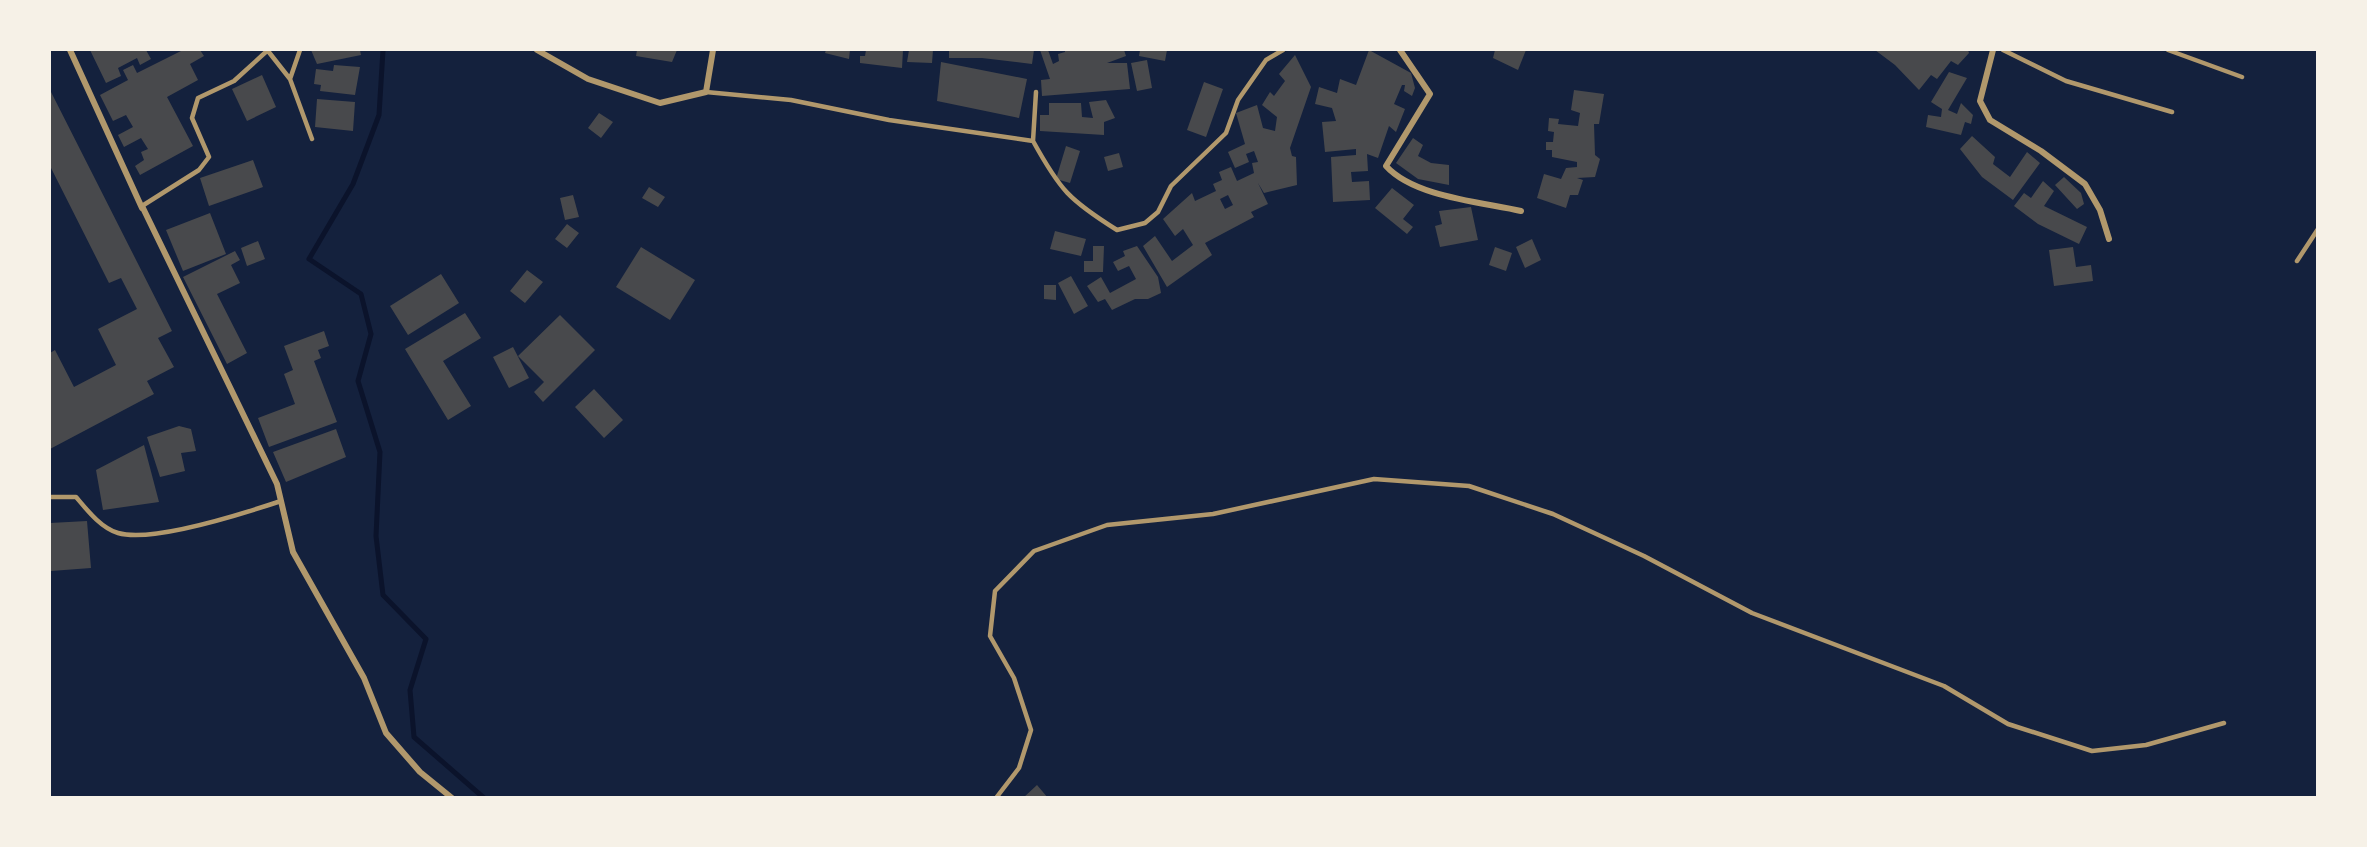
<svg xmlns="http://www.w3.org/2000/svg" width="2367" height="847" font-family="'Titillium Web',sans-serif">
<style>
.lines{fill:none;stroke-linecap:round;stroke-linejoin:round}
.stream{stroke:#0b132b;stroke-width:5}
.building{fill:#48494c;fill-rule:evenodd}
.service{stroke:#b1986c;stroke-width:4.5}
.minor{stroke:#b1986c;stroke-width:6}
</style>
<rect width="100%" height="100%" fill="#14213d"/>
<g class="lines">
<path class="stream" d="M 383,50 L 379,115 L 353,184 L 309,259 L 361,294 L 371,334 L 358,381 L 380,452 L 376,536 L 383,595 L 426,639 L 410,690 L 414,737 L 484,798"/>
</g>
<path class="building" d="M 90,50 L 146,50 L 151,59 L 140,65 L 137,58 L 118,68 L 121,76 L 106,83 Z
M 183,50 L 200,50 L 204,56 L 190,64 L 198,80 L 167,97 L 193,146 L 140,175 L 135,166 L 144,160 L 141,152 L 148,149 L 141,138 L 124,147 L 118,135 L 133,127 L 126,115 L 113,121 L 100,95 L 128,80 L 123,70 L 133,65 L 137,73 Z
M 311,50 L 360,50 L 361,55 L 317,64 Z
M 637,50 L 677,50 L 672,62 L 636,56 Z
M 826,50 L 850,50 L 849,59 L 825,53 Z
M 866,50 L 903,50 L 902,68 L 860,63 L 860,56 L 865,56 Z
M 909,50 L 933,50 L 932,63 L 907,62 Z
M 949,50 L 1034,50 L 1032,64 L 982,58 L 949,58 Z
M 1040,50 L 1048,50 L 1053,64 L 1059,61 L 1058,54 L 1065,52 L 1065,50 L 1124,50 L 1126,56 L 1107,63 L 1127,63 L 1130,89 L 1042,96 L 1041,80 L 1050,79 Z
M 1140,50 L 1167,50 L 1165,61 L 1139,56 Z
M 1369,50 L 1411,73 L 1415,88 L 1412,96 L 1404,91 L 1405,85 L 1402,85 L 1394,104 L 1405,109 L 1396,132 L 1389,126 L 1378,158 L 1367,154 L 1368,171 L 1351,172 L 1352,182 L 1369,181 L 1370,200 L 1333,202 L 1331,157 L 1356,155 L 1356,149 L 1325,152 L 1322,122 L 1336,121 L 1332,108 L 1315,104 L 1319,87 L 1337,93 L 1340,79 L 1356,85 Z
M 1495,50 L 1526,50 L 1518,70 L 1493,58 Z
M 1875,50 L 1968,50 L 1969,53 L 1958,65 L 1951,61 L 1937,79 L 1931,75 L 1919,90 L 1895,65 Z
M 1295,55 L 1311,87 L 1290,148 L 1292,156 L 1296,157 L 1297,185 L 1264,193 L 1258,183 L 1268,204 L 1251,212 L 1254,217 L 1205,243 L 1212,255 L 1167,287 L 1143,246 L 1155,236 L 1172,261 L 1193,245 L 1183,229 L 1175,236 L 1163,219 L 1192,193 L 1195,201 L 1216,191 L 1213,184 L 1222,180 L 1219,172 L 1231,167 L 1237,181 L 1254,173 L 1252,163 L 1258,162 L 1254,151 L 1246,154 L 1249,162 L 1235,168 L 1228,152 L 1245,144 L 1236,113 L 1257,105 L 1263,128 L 1275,131 L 1277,117 L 1262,105 L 1270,92 L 1274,96 L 1285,81 L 1279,74 ZM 1228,195 L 1233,205 L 1225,209 L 1220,199 Z
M 1147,60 L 1152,88 L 1137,91 L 1131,63 Z
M 941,62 L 1027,79 L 1019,118 L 937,101 Z
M 334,65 L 360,67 L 355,95 L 320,91 L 321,85 L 314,84 L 316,69 L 333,71 Z
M 1949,72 L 1967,78 L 1948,110 L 1957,114 L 1961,103 L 1973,115 L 1971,124 L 1965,122 L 1961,135 L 1926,127 L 1928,115 L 1941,117 L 1942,109 L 1931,102 Z
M 262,75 L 276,107 L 247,121 L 232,89 Z
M 1204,82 L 1223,89 L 1206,137 L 1187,130 Z
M 50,90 L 172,331 L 158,338 L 174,367 L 147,381 L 154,394 L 50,449 L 50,353 L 55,350 L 74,387 L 116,365 L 98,329 L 137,309 L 121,278 L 109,283 L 50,166 Z
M 1574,90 L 1604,94 L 1599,124 L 1594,124 L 1595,155 L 1600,159 L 1595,177 L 1577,178 L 1583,180 L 1578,195 L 1570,195 L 1566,208 L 1537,198 L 1544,174 L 1561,179 L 1566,168 L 1577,167 L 1577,162 L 1552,157 L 1552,150 L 1546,150 L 1546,142 L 1553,142 L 1554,132 L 1548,131 L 1549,118 L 1559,119 L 1558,124 L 1578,126 L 1580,113 L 1571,110 Z
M 317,99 L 355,102 L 353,131 L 315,127 Z
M 1106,100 L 1115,118 L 1104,122 L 1104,135 L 1040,131 L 1040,115 L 1049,115 L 1049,103 L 1081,103 L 1082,117 L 1093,118 L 1089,102 Z
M 599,113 L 613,122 L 601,138 L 588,128 Z
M 1972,136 L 1995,157 L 1993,164 L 2010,177 L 2027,152 L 2040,163 L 2013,200 L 1982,177 L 1960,149 Z
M 1413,138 L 1423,145 L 1418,156 L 1431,163 L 1449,165 L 1449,185 L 1418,179 L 1396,163 Z
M 1066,146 L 1080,151 L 1070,183 L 1056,179 Z
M 1119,153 L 1123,167 L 1108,171 L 1104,157 Z
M 253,160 L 263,187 L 209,206 L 200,178 Z
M 2064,177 L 2081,193 L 2084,204 L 2077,209 L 2055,185 Z
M 2043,181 L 2054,191 L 2044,206 L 2087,227 L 2079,244 L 2038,224 L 2014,206 L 2024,193 L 2031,198 Z
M 649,187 L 665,197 L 658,207 L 642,198 Z
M 1392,188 L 1414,205 L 1403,219 L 1413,227 L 1407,234 L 1375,208 Z
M 573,195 L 579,217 L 565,220 L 560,198 Z
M 1471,207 L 1478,240 L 1440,247 L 1435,226 L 1442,224 L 1439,211 Z
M 210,213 L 226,254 L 183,271 L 166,230 Z
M 567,224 L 579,233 L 567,248 L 555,239 Z
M 1055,231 L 1086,239 L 1081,256 L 1050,249 Z
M 1532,239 L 1541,260 L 1525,268 L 1516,247 Z
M 258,241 L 265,259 L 247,266 L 241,248 Z
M 1093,246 L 1104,246 L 1103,272 L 1084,272 L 1084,261 L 1093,261 Z
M 1137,246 L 1158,277 L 1161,293 L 1148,299 L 1135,299 L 1112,310 L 1105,299 L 1098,302 L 1087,286 L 1101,277 L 1110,293 L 1136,279 L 1129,266 L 1118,271 L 1113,262 L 1125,256 L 1123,251 Z
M 641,247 L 695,280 L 670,320 L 616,287 Z
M 1495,247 L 1512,253 L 1506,271 L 1489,265 Z
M 2073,247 L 2076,267 L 2091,265 L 2093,281 L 2054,286 L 2049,250 Z
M 235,251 L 240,260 L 231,265 L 240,283 L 217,294 L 247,353 L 227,364 L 183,277 Z
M 527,270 L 543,282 L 525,303 L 510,291 Z
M 441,274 L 459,303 L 408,335 L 390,306 Z
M 1071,276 L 1088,306 L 1074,314 L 1058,283 Z
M 1044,285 L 1056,285 L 1056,300 L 1044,299 Z
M 465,313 L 481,338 L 443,361 L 471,406 L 448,420 L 405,349 Z
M 560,315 L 595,350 L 543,402 L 534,392 L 544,382 L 518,356 Z
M 324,331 L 329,346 L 318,350 L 321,358 L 314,361 L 337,422 L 269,447 L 258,418 L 295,404 L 284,374 L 293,370 L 284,346 Z
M 513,347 L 529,378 L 509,388 L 493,357 Z
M 594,389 L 623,420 L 604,438 L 575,407 Z
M 179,426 L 191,429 L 196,451 L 181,453 L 185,471 L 160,477 L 147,437 Z
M 336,429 L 346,457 L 286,482 L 273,452 Z
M 144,445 L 159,502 L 103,510 L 96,470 Z
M 87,521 L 91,568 L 51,571 L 50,523 Z
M 1037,785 L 1048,798 L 1023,798 Z"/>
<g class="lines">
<path class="service" d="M 300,50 L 290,79 L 312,139
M 2003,50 L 2066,81 L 2172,112
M 2168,50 L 2242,77
M 268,51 L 290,79
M 706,92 L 791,100 L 889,120 L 1033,141 L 1036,92
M 1033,141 C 1060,190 1069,200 1117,230 L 1145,223 L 1158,212 L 1171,186 L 1226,133 L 1238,100 L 1266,60 L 1283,50
M 142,206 L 199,170 L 209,157 L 192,118 L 198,98 L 234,81 L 268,50
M 2297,261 L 2318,229
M 50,497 L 76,497 C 87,510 101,528 118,533 C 153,543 245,513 281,501
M 996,798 L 1019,768 L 1031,730 L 1014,678 L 990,636 L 995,591 L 1034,551 L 1107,525 L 1213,514 L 1374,479 L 1469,486 L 1553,514 L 1644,556 L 1752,613 L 1944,686 L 2008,724 L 2092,751 L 2146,745 L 2224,723"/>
<path class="minor" d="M 70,50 L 142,208 L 142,206 L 277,484 L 293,552 L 364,678 L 386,733 L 420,772 L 452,798
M 537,50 L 588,79 L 660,103 L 706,92 L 713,50
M 1400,50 L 1430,94 L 1386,166 C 1414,197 1481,202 1521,211
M 1993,50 L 1980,101 L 1990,120 L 2041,151 L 2085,184 L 2100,210 L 2109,239"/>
</g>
<rect width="2367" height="847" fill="none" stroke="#f6f1e7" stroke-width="102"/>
</svg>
